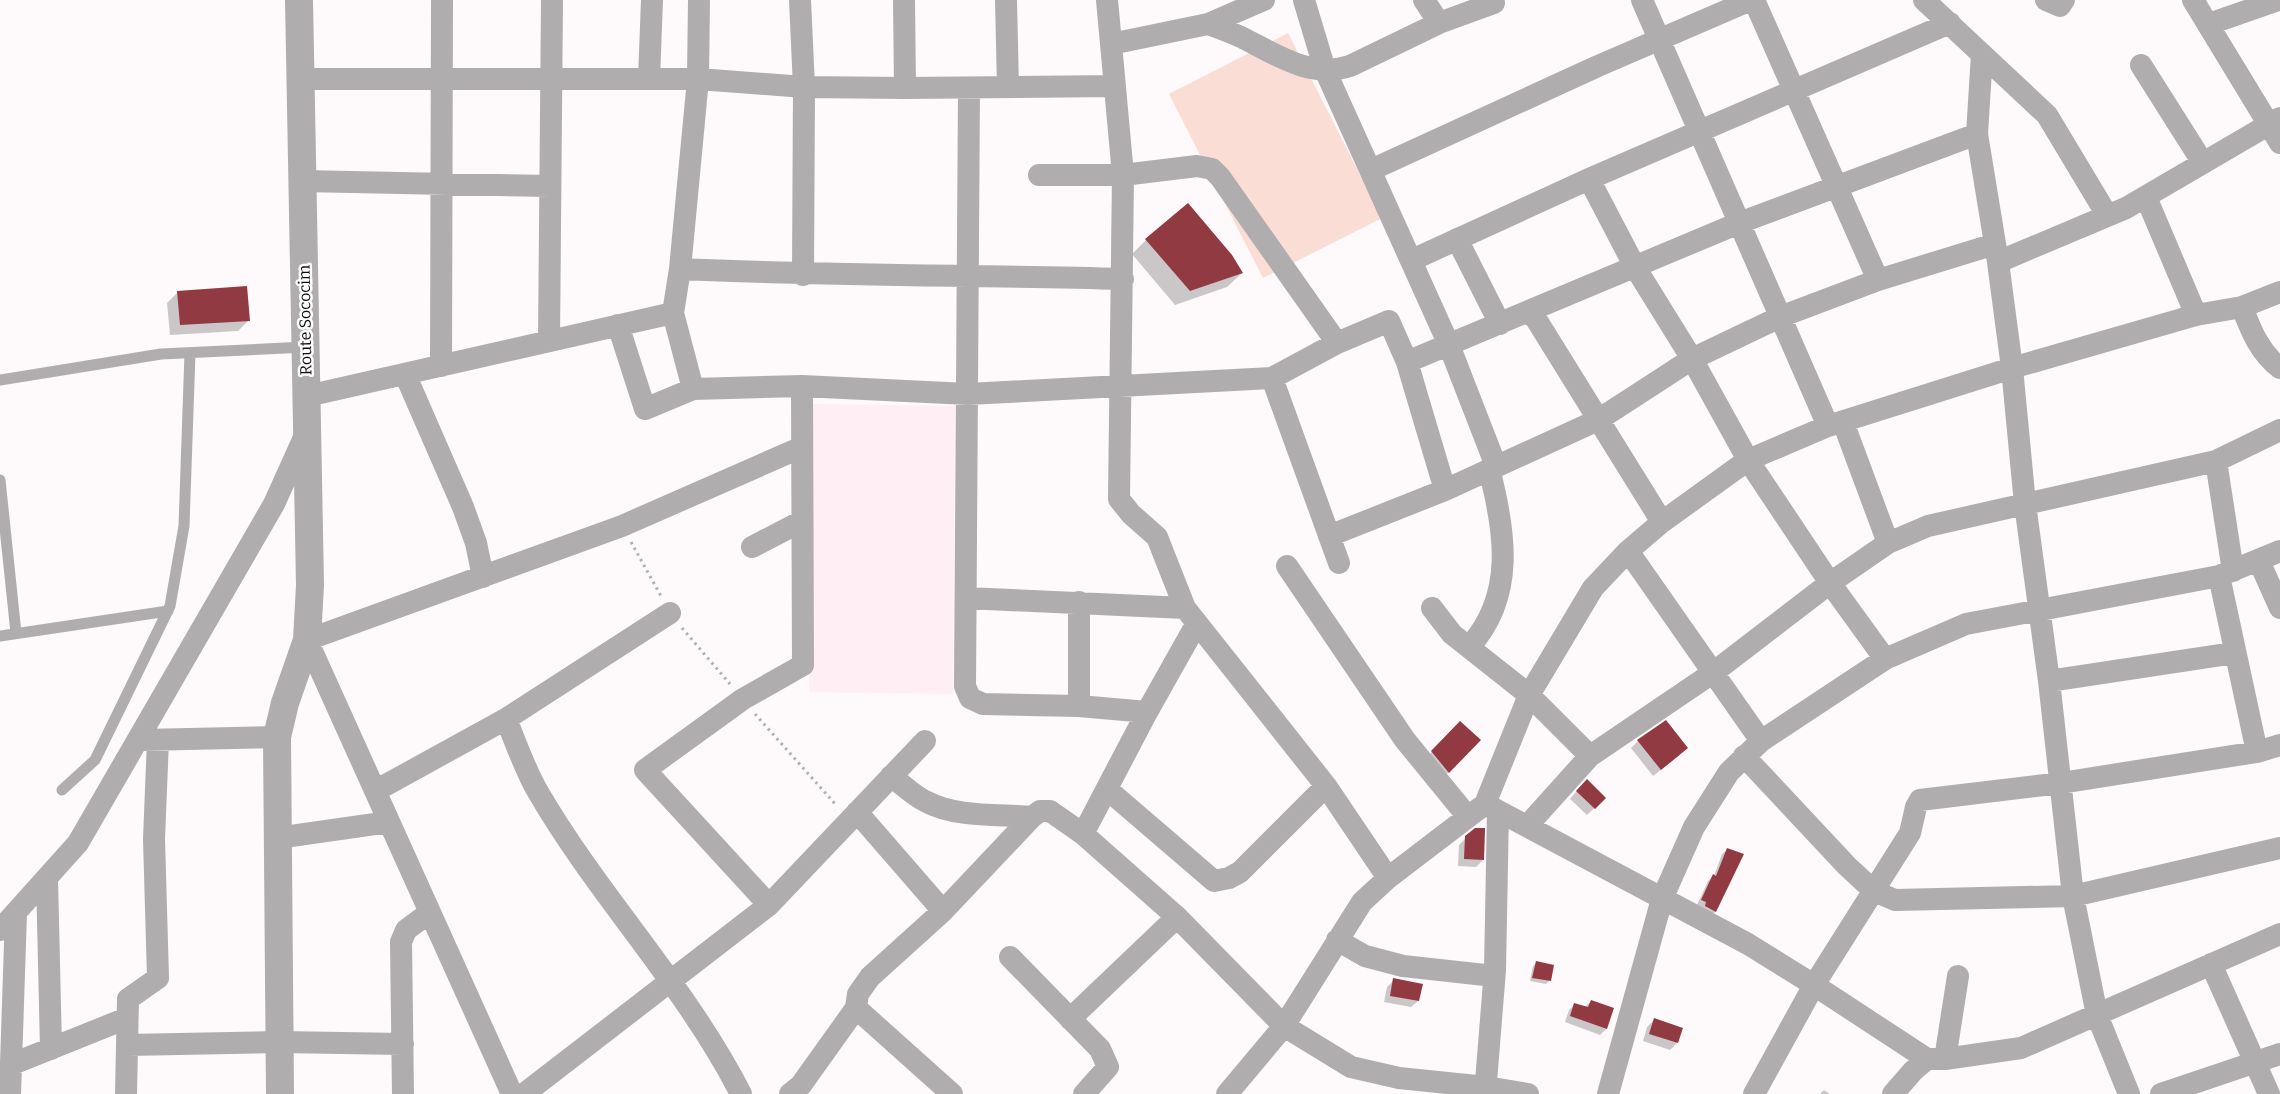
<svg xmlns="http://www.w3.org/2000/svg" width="2280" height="1094" font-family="Bitter,serif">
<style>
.built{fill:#ffeef3}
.green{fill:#faddd4}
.shadow{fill:#0003}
.building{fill:#923a41}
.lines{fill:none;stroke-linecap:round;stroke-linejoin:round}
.path{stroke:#b4b0b2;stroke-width:3;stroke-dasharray:2.5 4;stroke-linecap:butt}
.service{stroke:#afadae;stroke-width:11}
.minor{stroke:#afadae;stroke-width:22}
.tertiary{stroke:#afadae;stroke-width:28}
.labels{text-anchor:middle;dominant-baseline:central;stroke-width:5;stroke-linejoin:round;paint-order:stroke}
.street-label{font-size:16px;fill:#110e0f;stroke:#fff}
</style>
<rect width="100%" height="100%" fill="#fef9fb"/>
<path class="built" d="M 811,404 L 955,406 L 953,694 L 809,692 Z"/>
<path class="green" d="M 1288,33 L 1382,218 L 1263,278 L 1169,94 Z"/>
<path class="shadow" d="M 1146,240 L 1242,273 L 1227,287 L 1175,305 L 1132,254 Z
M 178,292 L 249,320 L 238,331 L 170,335 L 167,303 Z
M 1460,723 L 1479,740 L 1442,779 L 1425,759 Z
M 1638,741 L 1680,755 L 1653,776 L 1631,748 Z
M 1580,787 L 1605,798 L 1587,815 L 1570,799 Z
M 1466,838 L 1483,860 L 1476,867 L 1458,866 L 1459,845 Z
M 1728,849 L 1715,912 L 1710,917 L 1697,905 L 1708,881 L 1714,876 L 1722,854 Z
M 1536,963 L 1553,966 L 1549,981 L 1546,984 L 1530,981 L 1533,966 Z
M 1394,980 L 1418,1001 L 1411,1007 L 1384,1002 L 1387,987 Z
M 1591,1001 L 1613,1009 L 1606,1029 L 1600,1035 L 1565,1022 L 1569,1010 L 1575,1004 L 1585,1007 Z
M 1654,1020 L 1677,1043 L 1670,1050 L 1643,1041 L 1647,1027 Z
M 1824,1090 L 1830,1094 L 1820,1094 Z"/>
<path class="building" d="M 1188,203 L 1232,255 L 1243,273 L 1190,291 L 1145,239 Z
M 247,286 L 250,321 L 180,325 L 177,291 Z
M 1666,720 L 1688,748 L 1661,770 L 1637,740 Z
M 1460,721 L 1481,740 L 1449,773 L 1431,751 Z
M 1587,779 L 1606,798 L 1595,809 L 1576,791 Z
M 1475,828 L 1485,828 L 1484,860 L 1464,859 L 1465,836 Z
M 1727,848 L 1744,854 L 1716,912 L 1705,906 L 1706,902 L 1701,900 L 1713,874 L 1716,876 Z
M 1536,961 L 1554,965 L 1551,981 L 1532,978 Z
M 1393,978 L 1423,984 L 1419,1001 L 1390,996 Z
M 1591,1000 L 1614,1008 L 1607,1029 L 1570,1016 L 1574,1003 L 1588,1007 Z
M 1654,1018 L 1683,1028 L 1678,1043 L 1649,1034 Z"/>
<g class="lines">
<path class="path" d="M 631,542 L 661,596
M 682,628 L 730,684
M 755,714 L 837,806"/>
<path class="service" d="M 0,380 L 161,354 L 306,347
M 0,480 L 16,633
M 0,636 L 168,611
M 62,790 L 95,760 L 170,606 L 184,526 L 190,353"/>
<path class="minor" d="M 800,0 L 804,87 L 803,275
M 904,0 L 905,88
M 1006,0 L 1008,87
M 1107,0 L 1123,175 L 1119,499 L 1131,514 L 1157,537 L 1185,608 L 1326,786 L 1388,878
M 1304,0 L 1325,70 L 1449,345 L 1496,466
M 1424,0 L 1439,23
M 1642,0 L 1828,426
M 1754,0 L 1878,280
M 1924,0 L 2047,115 L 2107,215
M 2046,0 L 2060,6 L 2064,0
M 2193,0 L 2280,143
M 1208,24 C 1219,28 1230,32 1241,37 C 1275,54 1310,79 1350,66 L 1439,23 L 1494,3
M 2209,24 L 2278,0
M 1111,44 L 1208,24 L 1264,0
M 1982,54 L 1977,134 L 1998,262 L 2012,368 L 2025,504 L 2049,681 L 2073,896 L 2097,1015 L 2129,1094
M 2141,65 L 2203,163
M 300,79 L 698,79 L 804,87 L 905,88 L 1114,86
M 649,79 L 652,0
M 969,88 L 965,686 L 970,698 L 983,704 L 1079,706 L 1147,712
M 1371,170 L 1598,66 L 1751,0
M 1039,175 L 1123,175 L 1197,166 L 1212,169 L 1220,177 L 1337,343
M 1589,179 L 1635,267 L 1692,359 L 1748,460 L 1830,583 L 1885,659
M 302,181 L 550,186
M 2146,197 L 2196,315
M 1457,239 L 1500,324
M 1412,260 L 1589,179 L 1950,23
M 1998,262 L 2126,208 L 2280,118
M 680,269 C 828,276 975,275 1123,279
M 2242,307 C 2251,330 2259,352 2280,368
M 1531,311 L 1662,522
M 618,325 L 645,409 L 693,389 L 802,386 L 968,394 L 1272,378 L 1337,343 L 1389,321 L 1407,362 L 1445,490
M 549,341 L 552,0
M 1407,362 L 1739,223 L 1977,134
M 441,366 L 442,0
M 405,374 L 463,507 L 476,543 L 483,577
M 1272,378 L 1339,563
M 693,389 L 673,313 L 680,269 L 698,79 L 699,0
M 307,396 L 673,313
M 1843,422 L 1888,543
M 2216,461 L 2233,571
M 1329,536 L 1445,490 L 1598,420 L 1692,359 L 1780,317 L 1878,280 L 1995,244
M 752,547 L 802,521
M 1628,551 L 1761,741
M 2259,561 L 2280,608
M 1287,566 L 1405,740 L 1468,817
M 2219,576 L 2257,752
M 966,598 L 1185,608
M 1432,608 L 1452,634 L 1529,695 L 1590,756
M 1469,647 C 1516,596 1505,530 1489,469
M 2049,681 L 2234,653
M 1079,706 L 1079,602
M 506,719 C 516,743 525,770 538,792 C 599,897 686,986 741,1094
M 143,740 L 277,737
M 1744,756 L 1847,866 L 1874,891 L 1895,900 L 2073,896 L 2280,848
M 891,776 C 902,784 913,795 925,801 C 956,818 998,814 1032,817
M 1108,790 L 1214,881 L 1229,878 L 1240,872 L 1326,786
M 375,791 L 506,719 L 670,613
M 1485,804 L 1748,944 L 1814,985 L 1927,1059 L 1945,1059 L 2021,1048 L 2280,934
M 857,812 L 943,911
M 1528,825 L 1590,756 L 1714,672 L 1830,583 L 1888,543 L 1928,526 L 2216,461 L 2280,430
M 1083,834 L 1147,712 L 1197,623
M 277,838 L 389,822
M 47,878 L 51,1049
M 769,905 L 645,770 L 743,699 L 803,665 L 802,386
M 0,930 L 78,843 L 274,504 L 306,433
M 1337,940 L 1365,956 L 1403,966 L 1494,976
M 1010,957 L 1100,1049 L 1108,1067 L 1084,1094
M 2211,964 L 2269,1094
M 856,1008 L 952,1094
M 1070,1019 L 1177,917
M 127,1045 L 280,1042 L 403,1044
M 1945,1059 L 1958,976
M 10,1065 L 127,1018
M 10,1094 L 16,913
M 126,1094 L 128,999 L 158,978 L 154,839 L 158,740
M 403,1094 L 401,942 L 406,930 L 429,913
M 512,1094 L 307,640 L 622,526 L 802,447
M 524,1094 L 769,905 L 925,741
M 790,1094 L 801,1085 L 856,1008 L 858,994 L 870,977 L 943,911 L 1032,817 L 1040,811 L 1050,811 L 1083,834 L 1177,917 L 1284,1026 L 1351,1067 L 1399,1078 L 1486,1087 L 1528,1094
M 1227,1094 L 1284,1026 L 1362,902 L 1388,878 L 1485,804 L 1529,695 L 1593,588 L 1628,551 L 1662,522 L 1748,460 L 1828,426 L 2012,368 L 2196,315 L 2242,307 L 2280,292
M 1485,1094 L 1495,970 L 1498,811
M 1608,1094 L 1662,899 L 1694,827 L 1729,772 L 1761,741 L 1885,659 L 1966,624 L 2219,576 L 2280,551
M 1754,1094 L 1814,985 L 1910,833 L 1916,807 L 1920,800 L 2061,783 L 2257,752 L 2280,745
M 1893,1094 L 1913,1071 L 1927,1059
M 2161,1094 L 2280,1054"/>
<path class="tertiary" d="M 280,1094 L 277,737 L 285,703 L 307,640 L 310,585 L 299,0"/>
</g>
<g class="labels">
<g class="street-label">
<text transform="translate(305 320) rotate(-91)">Route Sococim</text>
</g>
</g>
</svg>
